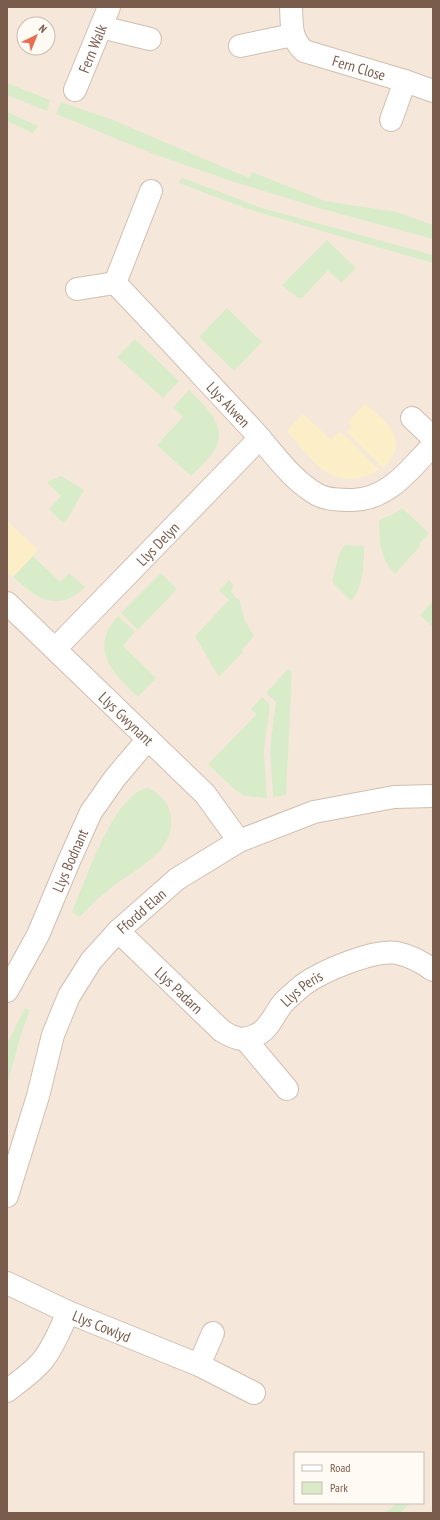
<svg xmlns="http://www.w3.org/2000/svg" width="440" height="1520" font-family="'PT Sans Narrow',sans-serif">
<style>
.residential{fill:#f5e8da;fill-rule:evenodd}
.green{fill:#d8ecc9}
.sand{fill:#fcefc7}
.lines{fill:none;stroke-linecap:round;stroke-linejoin:round}
.minor-casing{stroke:#d1beb0;stroke-width:24}
.minor{stroke:#fff;stroke-width:22}
.labels{text-anchor:middle;dominant-baseline:central;stroke-width:4;stroke-linejoin:round;paint-order:stroke}
.street-label{font-size:15px;fill:#7a5c4d;stroke:#fffaf3}
</style>
<rect width="100%" height="100%" fill="#fdf6ec"/>
<path class="residential" d="M 7,7 L 433,7 L 433,1513 L 7,1513 ZM 24,24 L 48,24 L 48,48 L 24,48 ZM 295,1453 L 423,1453 L 423,1503 L 295,1503 Z"/>
<path class="green" d="M 7,83 L 50,100 L 47,111 L 7,95 Z
M 61,102 L 113,120 L 249,178 L 252,172 L 325,201 L 397,212 L 433,225 L 433,239 L 319,208 L 234,182 L 151,153 L 56,114 Z
M 7,112 L 38,126 L 33,133 L 7,121 Z
M 183,178 L 262,208 L 433,255 L 433,263 L 332,234 L 245,208 L 179,183 L 180,180 Z
M 327,240 L 356,268 L 341,283 L 328,270 L 302,298 L 296,297 L 282,285 Z
M 227,308 L 262,342 L 234,371 L 199,337 Z
M 135,339 L 179,381 L 163,398 L 117,357 Z
M 189,390 C 204,406 230,426 214,451 C 208,460 199,468 191,476 L 157,445 L 183,417 L 173,407 Z
M 61,476 L 84,490 L 68,518 L 63,523 L 49,509 L 61,496 L 47,482 Z
M 402,508 L 429,533 L 419,544 L 420,546 L 395,574 C 379,556 380,543 379,520 L 394,514 Z
M 347,545 L 364,546 C 364,565 364,586 351,601 L 332,582 L 339,554 L 344,546 Z
M 33,556 L 60,582 L 69,573 L 85,587 C 57,614 36,598 13,577 Z
M 161,573 L 177,589 L 138,630 L 121,613 Z
M 229,580 L 233,585 L 231,591 L 235,597 L 240,601 L 244,619 L 254,636 L 242,650 L 243,652 L 219,677 L 195,636 L 229,600 L 219,591 Z
M 433,601 L 433,627 L 420,615 Z
M 118,616 L 135,632 L 123,646 L 156,678 L 138,697 C 113,673 88,649 118,616 Z
M 288,669 L 292,672 L 286,795 L 273,797 L 270,749 L 276,702 L 266,693 Z
M 262,697 L 270,705 L 264,750 L 267,798 L 253,797 L 243,795 L 234,789 L 208,764 L 257,714 L 251,709 Z
M 148,788 C 159,793 167,801 170,812 C 180,849 136,869 112,887 C 100,896 90,906 80,917 L 72,912 C 85,883 114,792 148,788 Z
M 25,1008 L 30,1010 L 21,1034 L 7,1085 L 7,1044 Z
M 398,1503 L 411,1503 L 400,1513 L 384,1513 Z"/>
<path class="sand" d="M 365,404 C 387,423 412,441 383,468 L 347,432 L 352,426 L 348,422 Z
M 303,414 L 331,440 L 339,432 L 343,435 L 344,434 L 379,470 C 333,495 314,462 287,431 Z
M 7,521 L 38,550 L 13,577 L 7,571 Z"/>
<g class="lines">
<g class="minor-casing">
<g id="minor">
<path id="s1" d="M 291,7 C 292,25 290,38 304,51 L 405,81 L 433,91"/>
<path d="M 101,27 L 150,39"/>
<path d="M 240,46 L 293,35"/>
<path id="s2" d="M 75,90 L 109,7"/>
<path d="M 391,120 L 405,81"/>
<path id="s3" d="M 151,191 L 115,283 C 161,331 206,380 252,429 C 273,452 290,479 318,495 C 327,500 343,500 353,500 C 389,499 411,468 433,445"/>
<path d="M 77,289 L 115,283"/>
<path d="M 412,418 L 433,438"/>
<path id="s4" d="M 7,603 L 205,794 L 239,841"/>
<path id="s5" d="M 55,649 L 260,438"/>
<path id="s6" d="M 118,931 L 222,1031 C 234,1038 241,1042 256,1035 C 269,1030 274,1014 283,1003 C 289,997 297,990 303,985 C 322,971 374,949 397,953 C 411,956 422,962 433,970"/>
<path id="s7" d="M 7,991 L 38,935 L 69,861 L 91,812 L 115,778 L 148,739"/>
<path d="M 245,1039 L 287,1089"/>
<path id="s8" d="M 7,1196 L 38,1096 L 53,1035 L 69,996 L 91,961 L 118,931 L 177,879 L 239,841 L 314,812 L 394,797 L 433,796"/>
<path id="s9" d="M 7,1283 L 68,1312 L 199,1365 L 254,1393"/>
<path d="M 199,1365 L 213,1333"/>
<path d="M 7,1391 C 20,1381 33,1372 43,1360 C 54,1346 61,1328 68,1312"/>
</g>
</g>
<use href="#minor" class="minor"/>
</g>
<g class="labels">
<g class="street-label">
<text stroke="none"><textPath href="#s2" startOffset="45">Fern Walk</textPath></text>
<text stroke="none"><textPath href="#s1" startOffset="105">Fern Close</textPath></text>
<text stroke="none"><textPath href="#s3" startOffset="265">Llys Alwen</textPath></text>
<text stroke="none"><textPath href="#s5" startOffset="147">Llys Delyn</textPath></text>
<text stroke="none"><textPath href="#s4" startOffset="166">Llys Gwynant</textPath></text>
<text stroke="none"><textPath href="#s7" startOffset="145">Llys Bodnant</textPath></text>
<text stroke="none"><textPath href="#s8" startOffset="322">Ffordd Elan</textPath></text>
<text stroke="none"><textPath href="#s6" startOffset="85">Llys Padarn</textPath></text>
<text stroke="none"><textPath href="#s6" startOffset="247">Llys Peris</textPath></text>
<text stroke="none"><textPath href="#s9" startOffset="104">Llys Cowlyd</textPath></text>
</g>
</g>
<rect width="440" height="1520" fill="none" stroke="#7a5c4d" stroke-width="16"/>
<rect x="294" y="1452" width="130" height="52" fill="#fffaf3" stroke="#cabbb1"/>
<rect x="302" y="1465" width="20" height="6" fill="#ffffff" stroke="#cabbb1"/>
<text x="330" y="1472" font-size="12" fill="#7a5c4d">Road</text>
<rect x="302" y="1482" width="20" height="12" fill="#d8ecc9" stroke="#cabbb1"/>
<text x="330" y="1492" font-size="12" fill="#7a5c4d">Park</text>
<g transform="translate(36 36) rotate(43)"><circle r="19" fill="#fffaf3" stroke="#cabbb1"/>
<path d="M0-3L7 15L0 10L-7 15Z" fill="#e76f51"/>
<text y="-6" font-size="11" font-weight="bold" text-anchor="middle" fill="#7a5c4d">N</text>
</g>
</svg>
